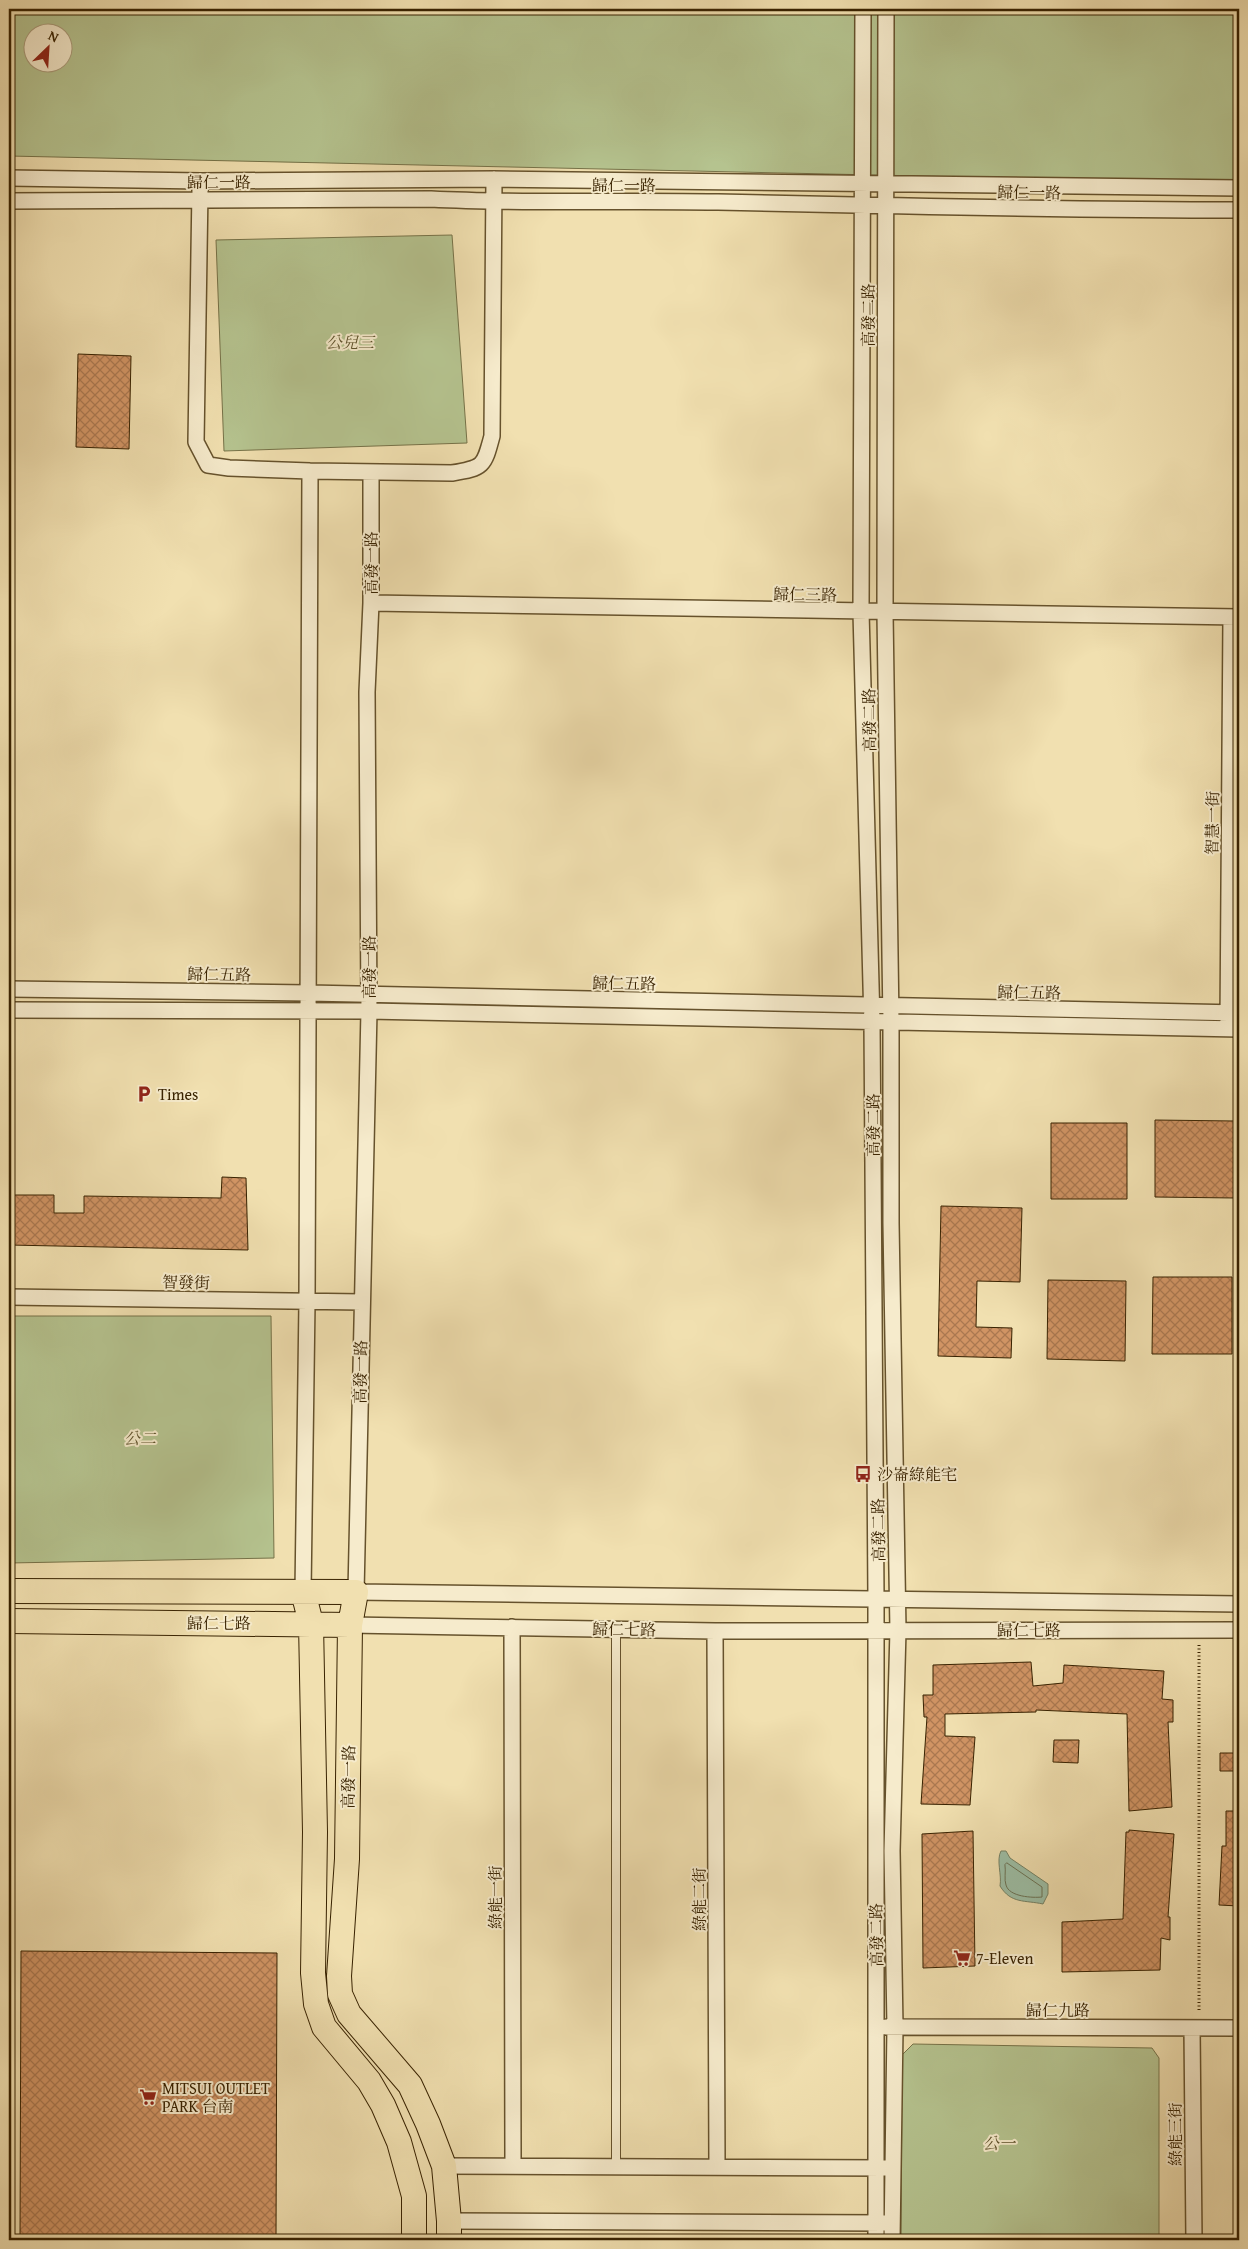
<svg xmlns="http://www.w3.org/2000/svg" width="1248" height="2249" font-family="'Gentium Book Plus','Noto Serif TC',serif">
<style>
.green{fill:#b5c38f;stroke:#767248;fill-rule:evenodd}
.water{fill:#9cbea5;stroke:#748063}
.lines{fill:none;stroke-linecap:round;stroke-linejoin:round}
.shore{stroke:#6a7052;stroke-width:1}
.building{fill:url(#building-cross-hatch);stroke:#382200}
.service-casing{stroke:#66522c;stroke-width:10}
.minor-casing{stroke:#66522c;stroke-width:18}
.primary-casing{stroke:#382200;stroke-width:26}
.path{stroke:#382200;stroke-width:3;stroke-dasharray:1 2.5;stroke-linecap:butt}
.service{stroke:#f6ebcc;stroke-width:8}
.minor{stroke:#f6ebcc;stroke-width:15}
.primary{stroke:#f1e0b0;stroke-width:24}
.labels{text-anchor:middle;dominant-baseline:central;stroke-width:4;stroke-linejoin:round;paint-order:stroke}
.street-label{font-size:16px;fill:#382200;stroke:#f6ebcc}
.park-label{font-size:16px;font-style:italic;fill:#5e522b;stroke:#f6ebcc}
.poi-label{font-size:16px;fill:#382200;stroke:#f6ebcc;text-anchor:start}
</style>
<defs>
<pattern id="building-cross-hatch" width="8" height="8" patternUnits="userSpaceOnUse" patternTransform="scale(1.25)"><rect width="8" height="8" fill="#d09464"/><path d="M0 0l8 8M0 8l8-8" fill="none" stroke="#aa7850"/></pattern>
</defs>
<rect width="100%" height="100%" fill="#f1e0b0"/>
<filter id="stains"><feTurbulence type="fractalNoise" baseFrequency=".004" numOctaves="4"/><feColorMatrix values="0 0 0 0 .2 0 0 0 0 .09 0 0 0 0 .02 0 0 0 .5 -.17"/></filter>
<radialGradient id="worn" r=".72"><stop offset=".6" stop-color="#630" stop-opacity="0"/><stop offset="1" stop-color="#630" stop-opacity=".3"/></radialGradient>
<path class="green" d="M 9,9 L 1239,9 L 1239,183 L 9,156 ZM 32,32 L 62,32 L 62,62 L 32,62 Z
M 452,235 L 467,443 L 224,451 L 216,240 Z
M 9,1316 L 271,1316 L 274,1558 L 9,1563 Z
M 913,2044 L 1152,2048 L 1159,2058 L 1159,2240 L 901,2240 L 902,2055 Z"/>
<path class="water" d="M 1001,1851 L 1006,1851 L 1010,1858 L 1048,1884 L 1048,1894 L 1043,1904 C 1025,1900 1011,1904 1000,1886 C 1002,1875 996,1860 1001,1851 Z"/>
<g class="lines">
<path class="shore" d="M 1007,1863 L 1042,1887 L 1042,1897 C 1033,1898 1009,1897 1006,1885 C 1004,1880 1006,1871 1005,1865 Z"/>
</g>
<path class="building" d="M 78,354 L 131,356 L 129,449 L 76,447 Z
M 1155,1120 L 1235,1121 L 1234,1198 L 1155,1197 Z
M 1051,1123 L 1127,1123 L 1127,1199 L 1051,1199 Z
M 222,1177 L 246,1178 L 248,1250 L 9,1245 L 9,1195 L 54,1195 L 54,1213 L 84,1213 L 84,1196 L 221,1198 Z
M 941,1206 L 1022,1208 L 1020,1282 L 977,1281 L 976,1327 L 1012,1328 L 1011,1358 L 938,1356 Z
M 1153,1277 L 1232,1277 L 1232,1354 L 1152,1354 Z
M 1048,1280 L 1126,1281 L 1125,1361 L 1047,1359 Z
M 1031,1662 L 1033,1686 L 1063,1683 L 1064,1665 L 1164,1671 L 1162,1699 L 1173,1700 L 1173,1722 L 1168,1722 L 1172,1807 L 1129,1811 L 1127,1714 L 1036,1710 L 1036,1712 L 945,1714 L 945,1736 L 975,1737 L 970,1805 L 921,1804 L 927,1717 L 924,1717 L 923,1695 L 933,1695 L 933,1665 Z
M 1054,1740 L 1079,1740 L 1078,1763 L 1053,1762 Z
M 1220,1753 L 1239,1753 L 1239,1771 L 1220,1771 Z
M 1226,1811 L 1239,1811 L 1239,1906 L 1219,1905 L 1222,1846 L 1226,1846 Z
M 1129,1830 L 1174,1834 L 1168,1917 L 1170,1917 L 1170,1940 L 1161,1938 L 1160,1970 L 1062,1972 L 1062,1922 L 1123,1919 L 1126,1832 L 1129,1832 Z
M 973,1831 L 975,1966 L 923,1968 L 922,1834 Z
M 21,1951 L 277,1953 L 276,2240 L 20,2240 Z"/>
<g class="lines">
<g class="service-casing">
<path id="service" d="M 616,2166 L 616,1629"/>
</g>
<g class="minor-casing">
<path id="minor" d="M 863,9 L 861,612 L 872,1022 L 876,1599 L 876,2240
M 886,9 L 885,613 L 891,1022 L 891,1223 L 898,1630 L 892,1851 L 895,2027 L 892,2240
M 9,178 L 201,181 L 494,179 L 1239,188
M 200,190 L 196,442 L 208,465 L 229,468 L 310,471 L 452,473 C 484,468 484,466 492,436 L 494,179
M 9,201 L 431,199 C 526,204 620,200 715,202 C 890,206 1064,210 1239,210
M 371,472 L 371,603 L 367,692 L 369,1011 L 356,1592 L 1239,1604
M 371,603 L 1239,617
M 9,989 L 309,993 L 1239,1013
M 9,1010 L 369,1011 L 1239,1029
M 1228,1023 L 1231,617
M 9,1297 L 362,1302
M 303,1592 L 307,1302 L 310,471
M 350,1625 L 715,1631 L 1239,1630
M 512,1627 L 513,2166
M 715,1631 L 717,2167
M 886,2027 L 1239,2028
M 1192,2028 L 1194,2240
M 444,2166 L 885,2168
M 449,2221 L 886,2223"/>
</g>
<g class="primary-casing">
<path id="primary" d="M 9,1591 L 356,1592 L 350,1625 L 347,1859 L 339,1976 L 340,1994 L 349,2014 L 410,2085 L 428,2124 L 444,2166 L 449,2221 L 449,2240
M 303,1592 L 311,1623 L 315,1832 L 313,1973 L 316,2004 L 324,2027 L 369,2081 L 383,2105 L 399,2142 L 414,2196 L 414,2240
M 9,1621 L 350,1625"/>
</g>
<path class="path" d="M 1199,1645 L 1199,2011
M 9,2023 L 13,2023"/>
<use href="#service" class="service"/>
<use href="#minor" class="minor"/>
<use href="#primary" class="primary"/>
</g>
<defs>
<g id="parking-bare" transform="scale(1.35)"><path d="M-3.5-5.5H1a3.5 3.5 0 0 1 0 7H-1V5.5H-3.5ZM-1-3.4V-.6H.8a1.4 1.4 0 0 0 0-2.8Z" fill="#8f2418" stroke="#f6ebcc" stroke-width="2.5" paint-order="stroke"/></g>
<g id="bus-bare" transform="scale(1.35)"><path d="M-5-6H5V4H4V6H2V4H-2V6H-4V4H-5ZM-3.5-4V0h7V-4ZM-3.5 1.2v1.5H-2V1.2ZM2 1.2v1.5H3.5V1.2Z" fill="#8f2418" stroke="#f6ebcc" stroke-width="2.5" paint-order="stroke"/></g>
<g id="supermarket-bare" transform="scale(1.35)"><path d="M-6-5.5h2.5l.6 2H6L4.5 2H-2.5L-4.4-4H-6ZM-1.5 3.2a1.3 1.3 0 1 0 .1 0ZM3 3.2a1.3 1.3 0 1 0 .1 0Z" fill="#8f2418" stroke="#f6ebcc" stroke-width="2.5" paint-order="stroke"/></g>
</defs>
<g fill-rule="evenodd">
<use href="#parking-bare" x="144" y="1094"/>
<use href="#bus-bare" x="863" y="1474"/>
<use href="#supermarket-bare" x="962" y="1958"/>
<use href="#supermarket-bare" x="148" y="2097"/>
</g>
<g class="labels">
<g class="street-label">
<text x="219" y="182">歸仁一路</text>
<text x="624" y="185">歸仁一路</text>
<text transform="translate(1029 192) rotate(1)">歸仁一路</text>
<text transform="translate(868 315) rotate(-90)">高發二路</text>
<text transform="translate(371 563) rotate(-90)">高發一路</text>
<text transform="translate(805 594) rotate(1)">歸仁三路</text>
<text transform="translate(869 720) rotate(-91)">高發二路</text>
<text transform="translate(1212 823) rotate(-89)">智慧一街</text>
<text transform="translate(369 967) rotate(-90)">高發一路</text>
<text transform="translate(219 974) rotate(1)">歸仁五路</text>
<text transform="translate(624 983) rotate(1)">歸仁五路</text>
<text transform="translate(1029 992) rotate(1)">歸仁五路</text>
<text transform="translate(873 1125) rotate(-90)">高發二路</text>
<text transform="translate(186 1282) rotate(1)">智發街</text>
<text transform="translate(360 1372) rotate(-89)">高發一路</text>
<text transform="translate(878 1530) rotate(-91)">高發二路</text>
<text x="219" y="1623">歸仁七路</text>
<text transform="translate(624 1629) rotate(1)">歸仁七路</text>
<text x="1029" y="1630">歸仁七路</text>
<text transform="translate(348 1777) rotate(-89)">高發一路</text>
<text transform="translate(495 1897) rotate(-90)">綠能一街</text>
<text transform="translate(699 1899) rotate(-90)">綠能二街</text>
<text transform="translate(876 1935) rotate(-91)">高發二路</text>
<text x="1058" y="2010">歸仁九路</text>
<text transform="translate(1175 2134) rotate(-90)">綠能三街</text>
</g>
<g class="park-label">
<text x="350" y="342">公兒三</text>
<text x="140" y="1438">公二</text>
<text x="999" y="2143">公一</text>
</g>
<g class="poi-label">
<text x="158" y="1094">Times</text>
<text x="877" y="1474">沙崙綠能宅</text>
<text x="976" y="1958">7-Eleven</text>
<text x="162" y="2088">MITSUI OUTLET<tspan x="162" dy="18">PARK 台南</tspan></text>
</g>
</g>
<rect width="1248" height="2249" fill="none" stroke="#f1e0b0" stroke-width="30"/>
<rect x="10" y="10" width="1228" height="2229" fill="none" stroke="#382200" stroke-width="2.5"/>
<rect x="15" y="15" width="1218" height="2219" fill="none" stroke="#382200"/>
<g transform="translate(48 48) rotate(25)"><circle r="24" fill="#f6ebcc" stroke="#aa9b7a"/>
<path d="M0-4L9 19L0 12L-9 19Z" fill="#8f2418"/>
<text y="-8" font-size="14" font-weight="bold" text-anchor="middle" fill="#382200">N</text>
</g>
<rect width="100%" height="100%" filter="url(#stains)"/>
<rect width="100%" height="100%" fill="url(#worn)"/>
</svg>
